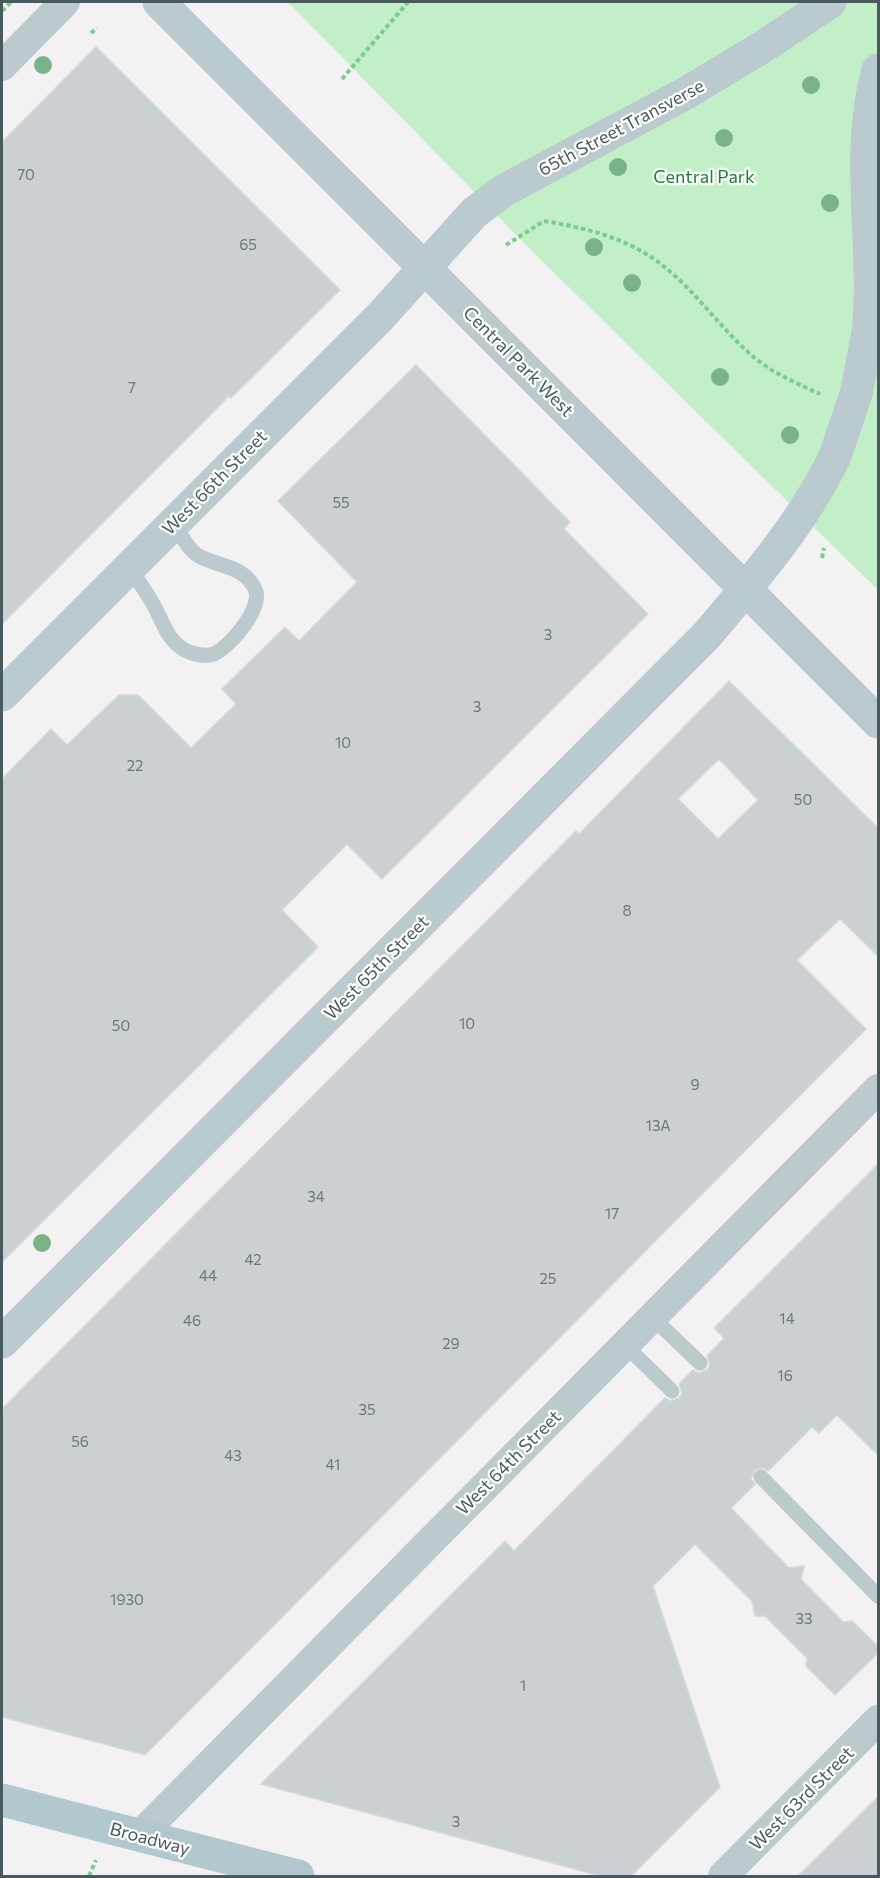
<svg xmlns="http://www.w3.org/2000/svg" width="880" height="1878" font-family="Commissioner,sans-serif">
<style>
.green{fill:#c2efc8}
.building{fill:#cbd0d3;stroke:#d5d9dc;stroke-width:1.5;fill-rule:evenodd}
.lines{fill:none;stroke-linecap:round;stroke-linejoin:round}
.path{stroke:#7acd8f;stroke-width:4;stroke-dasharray:4.5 3;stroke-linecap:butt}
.lane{stroke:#bdcacd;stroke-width:15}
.street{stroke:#bdcacd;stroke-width:30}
.secondary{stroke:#bbcacf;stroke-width:33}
.primary{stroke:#b2c8cf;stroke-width:33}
.secondary-bridge{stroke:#bbcacf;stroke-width:33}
.tree{fill:#7bb389}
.labels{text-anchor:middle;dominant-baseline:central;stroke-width:4.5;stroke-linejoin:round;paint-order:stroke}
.number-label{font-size:15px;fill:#6a787c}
.street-label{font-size:18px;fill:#495a5f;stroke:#fff}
.park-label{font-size:18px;fill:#198033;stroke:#fff}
</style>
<rect width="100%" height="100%" fill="#f3f1f2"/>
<path class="green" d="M 288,2 L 878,2 L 878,590 L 536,255 Z"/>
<path class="building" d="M 96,47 L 340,290 L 231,398 L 229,396 L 2,624 L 2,142 Z
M 416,365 L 570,522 L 564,529 L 648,614 L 382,879 L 347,844 L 282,910 L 318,947 L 2,1262 L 2,779 L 51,729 L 67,745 L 119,695 L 138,695 L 191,748 L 236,704 L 222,689 L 285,627 L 299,641 L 357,582 L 278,501 Z
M 729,681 L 879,829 L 879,957 L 840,919 L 797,960 L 866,1029 L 145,1755 L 2,1717 L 2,1409 L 576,831 L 579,834 ZM 719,759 L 758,800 L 718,839 L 678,799 Z
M 879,1163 L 879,1456 L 837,1415 L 819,1433 L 812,1427 L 768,1471 L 763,1468 L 755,1470 L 751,1479 L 755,1484 L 731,1508 L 789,1568 L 804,1566 L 801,1579 L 843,1622 L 852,1621 L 879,1647 L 879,1652 L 835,1695 L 806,1666 L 807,1658 L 765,1616 L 755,1616 L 752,1601 L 695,1544 L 653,1586 L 720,1787 L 631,1876 L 600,1876 L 261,1784 L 505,1541 L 514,1551 L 665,1398 L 670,1401 L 679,1398 L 682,1393 L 679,1384 L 693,1370 L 698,1373 L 707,1370 L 710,1365 L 707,1356 L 724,1338 L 714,1328 Z
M 879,1796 L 879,1876 L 798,1876 Z"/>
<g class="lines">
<path class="path" d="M 2,11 L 11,2
M 91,33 L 97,28
M 342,79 L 408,2
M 506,245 L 544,221 C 586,228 628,238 662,265 C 697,292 722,331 756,359 C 775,374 798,384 820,394
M 822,558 L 824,548
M 89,1876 L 96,1860"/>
<path class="lane" d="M 128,566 C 136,578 146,591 153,604 C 163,621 166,638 183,649 C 191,654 204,657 214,654 C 230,647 264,607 255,589 C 244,566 221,567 201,557 C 188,551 181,534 173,522
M 652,1317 L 700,1363
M 625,1345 L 672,1391
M 761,1477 L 878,1596"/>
<path class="street" d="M 2,66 L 65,2
M 140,1835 L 878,1089
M 723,1876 L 878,1720"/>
<path class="secondary" d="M 159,2 L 878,722
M 868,333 C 877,246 854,155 878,70
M 2,695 L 380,317 L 474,213 L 503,191 L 688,92 L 764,46 L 830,2
M 2,1342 L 706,636 C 754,579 803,523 835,456"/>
<path class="primary" d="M 2,1800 L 298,1876"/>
<path class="secondary-bridge" d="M 835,456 L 856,394 L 868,333"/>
</g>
<g class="tree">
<circle cx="43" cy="65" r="9"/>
<circle cx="811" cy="85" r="9"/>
<circle cx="724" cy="138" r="9"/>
<circle cx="618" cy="167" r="9"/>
<circle cx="830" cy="203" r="9"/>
<circle cx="594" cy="247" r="9"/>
<circle cx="632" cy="283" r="9"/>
<circle cx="720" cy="377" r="9"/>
<circle cx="790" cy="435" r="9"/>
<circle cx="42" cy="1243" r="9"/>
</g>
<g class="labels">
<g class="number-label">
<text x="26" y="174">70</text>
<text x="248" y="244">65</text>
<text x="132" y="387">7</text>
<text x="341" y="502">55</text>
<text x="548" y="634">3</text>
<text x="477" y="706">3</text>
<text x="343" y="742">10</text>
<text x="135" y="765">22</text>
<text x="803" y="799">50</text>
<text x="627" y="910">8</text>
<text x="467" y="1023">10</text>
<text x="121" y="1025">50</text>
<text x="695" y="1084">9</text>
<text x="658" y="1125">13A</text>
<text x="316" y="1196">34</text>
<text x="612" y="1213">17</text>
<text x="253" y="1259">42</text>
<text x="208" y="1275">44</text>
<text x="548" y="1278">25</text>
<text x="787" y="1318">14</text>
<text x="192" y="1320">46</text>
<text x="451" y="1343">29</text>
<text x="785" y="1375">16</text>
<text x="367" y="1409">35</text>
<text x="80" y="1441">56</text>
<text x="233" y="1455">43</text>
<text x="333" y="1464">41</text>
<text x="127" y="1599">1930</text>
<text x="804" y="1618">33</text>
<text x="523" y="1685">1</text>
<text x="456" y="1821">3</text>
</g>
<g class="street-label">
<text transform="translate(621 127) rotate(-28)">65th Street Transverse</text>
<text transform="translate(519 361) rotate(45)">Central Park West</text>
<text transform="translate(214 482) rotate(-45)">West 66th Street</text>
<text transform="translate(376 967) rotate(-45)">West 65th Street</text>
<text transform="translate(508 1462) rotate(-45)">West 64th Street</text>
<text transform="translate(801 1798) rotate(-45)">West 63rd Street</text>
<text transform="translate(150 1838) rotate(15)">Broadway</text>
</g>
<g class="park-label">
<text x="704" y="176">Central Park</text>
</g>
</g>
<rect width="880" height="1878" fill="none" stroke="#495a5f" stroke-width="6"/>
</svg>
